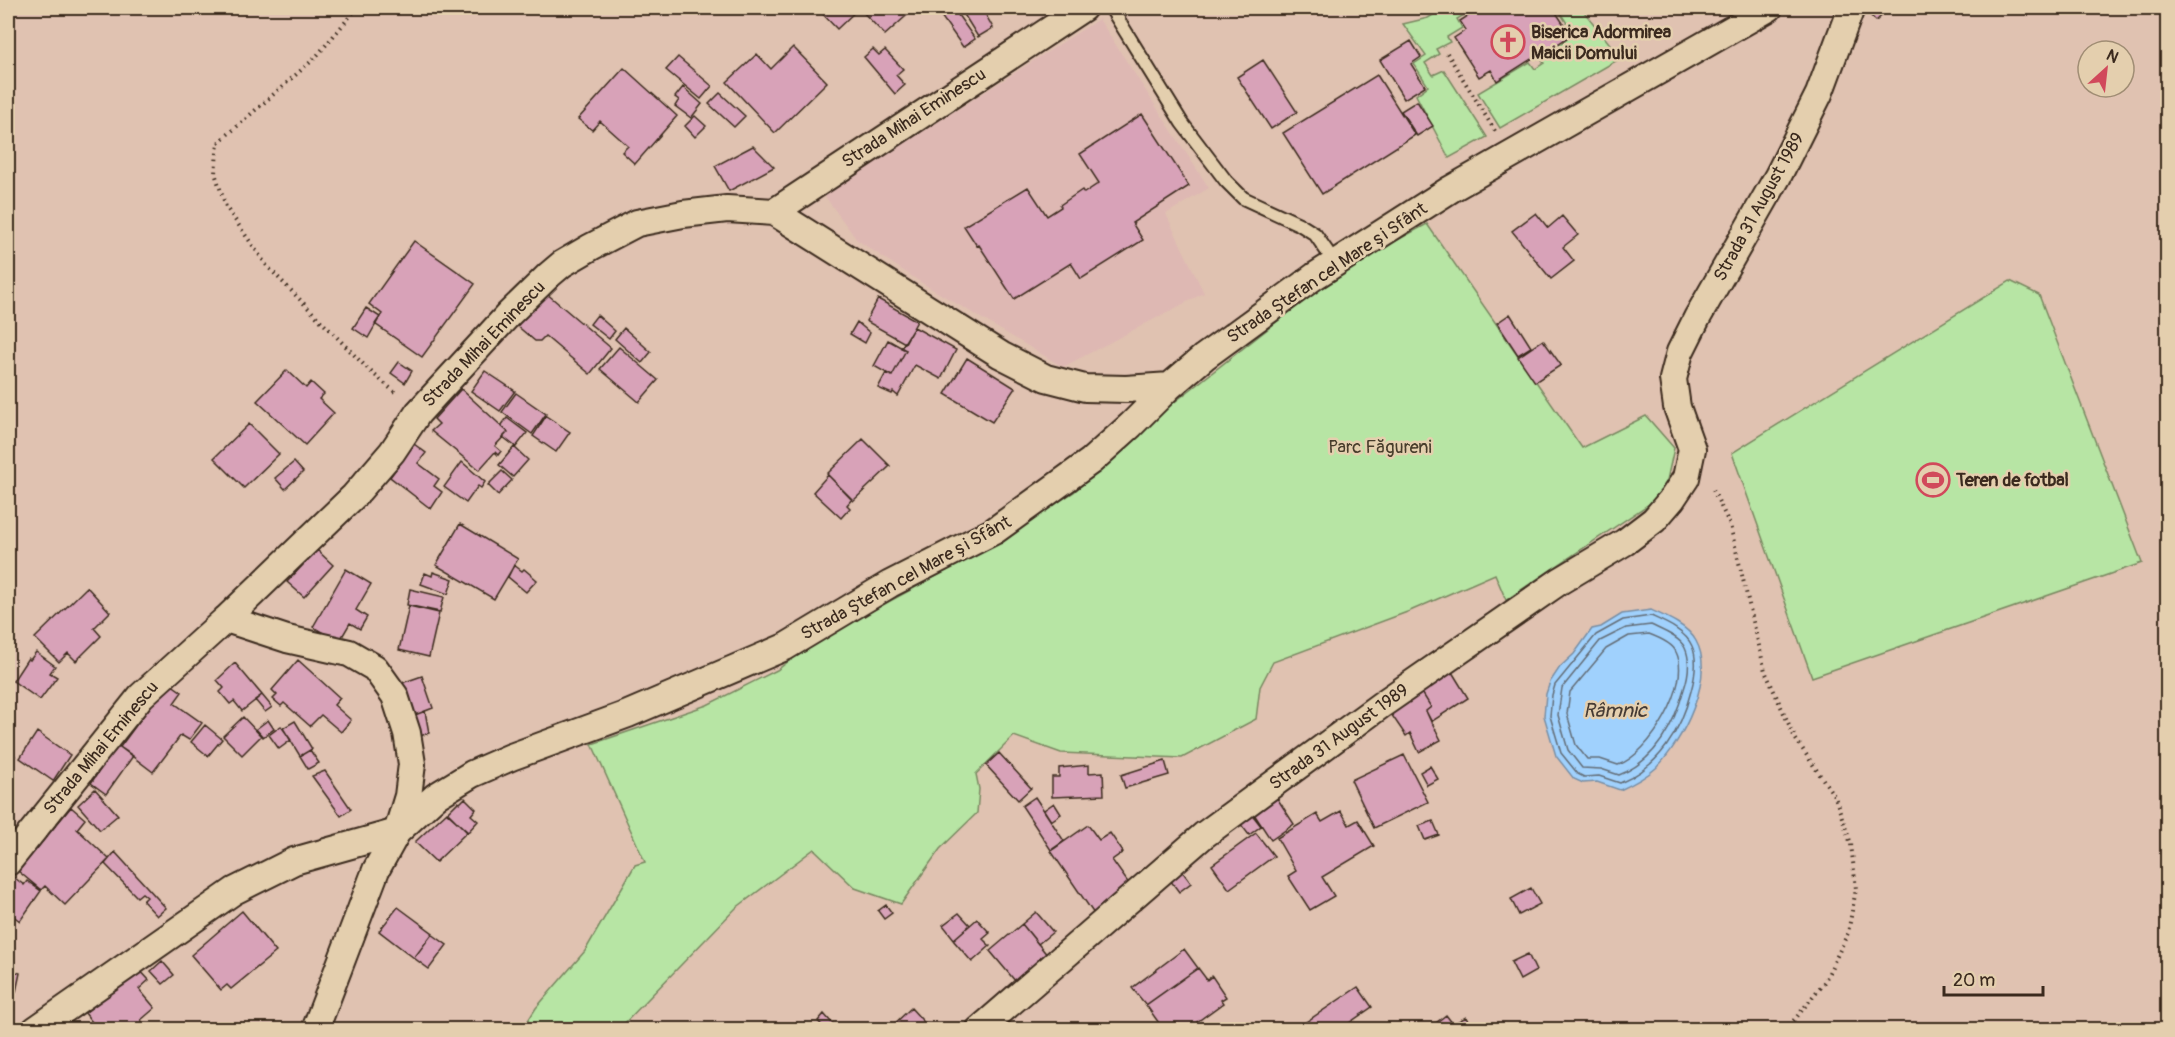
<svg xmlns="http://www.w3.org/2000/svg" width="2175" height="1037" font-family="Pangolin,sans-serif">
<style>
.built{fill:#deb8b3}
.green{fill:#b7e5a4;stroke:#798861;stroke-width:1.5}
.water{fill:#a0d1fd;stroke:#788ea4;stroke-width:1.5}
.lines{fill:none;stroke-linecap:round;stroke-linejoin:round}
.shore{stroke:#636d77;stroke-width:1.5}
.building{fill:#d8a2b8;stroke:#3b2a1e;stroke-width:1.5}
.lane-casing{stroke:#3b2a1e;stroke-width:16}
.street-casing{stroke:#3b2a1e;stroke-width:30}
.path{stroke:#3b2a1e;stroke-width:4;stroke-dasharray:1.5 4.5;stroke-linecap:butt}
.lane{stroke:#e4cfae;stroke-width:12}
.street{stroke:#e4cfae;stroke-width:26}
.labels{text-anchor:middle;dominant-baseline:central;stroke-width:5;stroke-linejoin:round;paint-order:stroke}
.poi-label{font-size:18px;font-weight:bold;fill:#3b2a1e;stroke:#e4cfae;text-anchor:start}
.street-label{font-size:18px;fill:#3b2a1e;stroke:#e4cfae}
.park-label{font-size:18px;fill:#473d2b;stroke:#e4cfae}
.water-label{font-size:20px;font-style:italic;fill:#453b34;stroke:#e4cfae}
</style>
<rect width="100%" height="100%" fill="#e0c2b1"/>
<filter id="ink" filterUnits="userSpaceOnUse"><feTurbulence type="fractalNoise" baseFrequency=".0167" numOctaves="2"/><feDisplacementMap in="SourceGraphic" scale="12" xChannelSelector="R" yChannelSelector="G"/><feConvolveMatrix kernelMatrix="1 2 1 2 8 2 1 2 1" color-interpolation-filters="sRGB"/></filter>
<g filter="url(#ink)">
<path class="built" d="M 1099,19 L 1209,188 L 1166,214 L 1204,293 L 1063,367 L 922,283 L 857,240 L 824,195 Z"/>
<path class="green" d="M 1445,8 L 1476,8 L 1457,19 L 1462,28 L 1447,37 L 1450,42 L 1436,49 L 1439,54 L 1425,63 L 1433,75 L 1444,70 L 1487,137 L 1449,158 L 1416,95 L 1428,86 L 1414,64 L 1426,56 L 1403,24 L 1428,18 Z
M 1557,8 L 1581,8 L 1621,58 L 1500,128 L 1478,93 L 1530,62 L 1535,69 L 1544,63 L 1541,59 L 1574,34 Z
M 1427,224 L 1582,448 L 1646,416 L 1674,448 L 1664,494 L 1506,600 L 1495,574 L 1410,611 L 1273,662 L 1260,687 L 1256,719 L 1182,758 L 1061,753 L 1014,736 L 976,774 L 979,789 L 977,813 L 940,849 L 901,904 L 855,888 L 814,849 L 736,908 L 619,1029 L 522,1030 L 536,1008 L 585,951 L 635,865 L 645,862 L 592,744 L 707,705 L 777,670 L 814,642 L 966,560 L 1074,492 L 1167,408 L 1344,269 Z
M 2010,281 L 2039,295 L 2142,563 L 1812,677 L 1732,453 Z"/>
<path class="water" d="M 1651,610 C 1667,617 1688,626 1696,641 C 1716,677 1682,743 1656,768 C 1645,778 1633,784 1620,790 L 1597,782 L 1583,783 L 1574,779 L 1556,756 L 1544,716 L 1546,694 L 1550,682 L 1560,667 L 1574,654 L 1592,629 L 1601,627 L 1622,614 Z"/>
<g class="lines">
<path class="shore" d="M 1651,616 C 1664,622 1686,631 1692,646 C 1698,660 1695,677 1691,691 C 1681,731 1659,767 1620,783 L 1599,776 L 1584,777 L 1578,774 L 1561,753 L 1550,716 L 1552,695 L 1555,685 L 1596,635 L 1623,620 Z
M 1651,625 C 1661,630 1680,637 1685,648 C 1691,661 1688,677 1684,689 C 1674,725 1655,761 1619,775 L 1601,769 L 1582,768 L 1568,750 L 1558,715 L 1562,688 L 1600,641 L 1626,628 Z
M 1649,634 C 1657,637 1673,644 1676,652 C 1692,684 1650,754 1618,765 L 1600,759 L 1587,759 L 1576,745 L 1567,714 L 1570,692 L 1606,649 L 1629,636 Z"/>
</g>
<path class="building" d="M 817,8 L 915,8 L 885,35 L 859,8 L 837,29 Z
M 939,8 L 953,8 L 975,39 L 963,47 L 936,9 Z
M 960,8 L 982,8 L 993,28 L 978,37 Z
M 1480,8 L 1553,8 L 1571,35 L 1537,58 L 1536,56 L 1497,81 L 1491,70 L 1479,77 L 1454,38 L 1466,30 L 1460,21 Z
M 1868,8 L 1890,8 L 1876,21 L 1865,10 Z
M 1411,41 L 1421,57 L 1411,64 L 1425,86 L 1404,99 L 1380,60 Z
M 793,47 L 827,82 L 775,133 L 727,82 L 757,54 L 771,69 Z
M 873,49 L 879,55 L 885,50 L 903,69 L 896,75 L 905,85 L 895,94 L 864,57 Z
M 678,57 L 712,86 L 701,99 L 666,70 Z
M 1263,60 L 1297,112 L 1271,129 L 1237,77 Z
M 624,68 L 677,116 L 635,164 L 622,152 L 628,146 L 600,121 L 592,130 L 578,119 Z
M 1377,75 L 1415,135 L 1322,194 L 1283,133 Z
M 683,87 L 702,104 L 691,118 L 675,106 L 679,100 L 675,97 Z
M 720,93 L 745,116 L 734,127 L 709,104 Z
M 1417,101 L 1433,126 L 1417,136 L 1401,111 Z
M 1142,114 L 1189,186 L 1132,223 L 1143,240 L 1081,279 L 1071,263 L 1014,299 L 979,245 L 977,246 L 964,226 L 1028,187 L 1047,216 L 1061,207 L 1060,205 L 1082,190 L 1084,193 L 1099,183 L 1080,154 Z
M 695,116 L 706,126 L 695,137 L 685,126 Z
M 753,146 L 774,167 L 729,191 L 715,166 Z
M 1536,213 L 1548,228 L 1562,216 L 1578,235 L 1563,247 L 1574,261 L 1551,279 L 1512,231 Z
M 414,241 L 475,284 L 422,357 L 375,324 L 382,314 L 369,304 Z
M 546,293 L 611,348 L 590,374 L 545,336 L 540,341 L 535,341 L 516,325 Z
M 878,299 L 917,321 L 905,343 L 866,321 Z
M 366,308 L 380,317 L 368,338 L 353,328 Z
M 1510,314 L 1531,347 L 1518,355 L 1497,323 Z
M 597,315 L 615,331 L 609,339 L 590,324 Z
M 857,322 L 870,333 L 865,343 L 850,334 Z
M 914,327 L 956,350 L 941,379 L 915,365 L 898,396 L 893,392 L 892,394 L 878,388 L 886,373 L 892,376 L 906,350 L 901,348 Z
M 624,328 L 651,352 L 642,363 L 615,339 Z
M 888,340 L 906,350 L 892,376 L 874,366 Z
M 1543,340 L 1561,365 L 1535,382 L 1518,357 Z
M 619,347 L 658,380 L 639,402 L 600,369 Z
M 967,358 L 1015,388 L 992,422 L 945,394 Z
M 399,362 L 412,371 L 405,383 L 391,373 Z
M 287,370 L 306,388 L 311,382 L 324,394 L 319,399 L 334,413 L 305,445 L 257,401 Z
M 485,371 L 515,391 L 500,411 L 471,391 Z
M 461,389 L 508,432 L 495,446 L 501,451 L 498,455 L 495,452 L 479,470 L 431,431 L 439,424 L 434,419 Z
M 516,393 L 546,414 L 532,434 L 502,412 Z
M 546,416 L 570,432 L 556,452 L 533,436 Z
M 507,418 L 527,433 L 516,447 L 503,437 L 508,432 L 501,426 Z
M 249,424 L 279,454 L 244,488 L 214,458 Z
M 863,439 L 890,466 L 853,501 L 827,474 Z
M 414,444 L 426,453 L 418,463 L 439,479 L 434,486 L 442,492 L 431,509 L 390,477 Z
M 514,447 L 528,460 L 513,477 L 499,465 Z
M 294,462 L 303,472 L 285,489 L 275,478 Z
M 462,462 L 485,482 L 481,488 L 478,486 L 466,503 L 444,487 Z
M 502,471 L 512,480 L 498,495 L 488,485 Z
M 828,475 L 852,499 L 847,505 L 850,508 L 841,518 L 813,492 Z
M 460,524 L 518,559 L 494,599 L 436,565 Z
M 317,550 L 333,565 L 304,597 L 287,582 Z
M 514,565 L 522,571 L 524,569 L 537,580 L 526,592 L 508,577 Z
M 346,569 L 371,584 L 356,610 L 367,617 L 360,629 L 350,623 L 339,642 L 313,627 Z
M 433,572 L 453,579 L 448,594 L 421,584 L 425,573 L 432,576 Z
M 87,587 L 110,612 L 94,628 L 101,636 L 76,661 L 68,653 L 59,662 L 35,638 Z
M 410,589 L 444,597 L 440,612 L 407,605 Z
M 409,606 L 439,613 L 429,657 L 399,650 Z
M 36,652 L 55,666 L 50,673 L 57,677 L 40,700 L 13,681 L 28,658 L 30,660 Z
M 298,660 L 340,698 L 334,705 L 351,720 L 341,732 L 321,715 L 310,726 L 284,703 L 281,706 L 273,699 L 277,695 L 272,690 Z
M 235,663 L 262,695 L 242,711 L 234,701 L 230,704 L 220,692 L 224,688 L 217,680 Z
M 1452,672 L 1468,698 L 1431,722 L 1426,711 L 1431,707 L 1421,691 Z
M 422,676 L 433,708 L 410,717 L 399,684 Z
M 168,682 L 182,692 L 174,703 L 202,723 L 189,740 L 181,735 L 153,772 L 120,747 Z
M 1421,691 L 1431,707 L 1426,711 L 1441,740 L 1419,752 L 1410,733 L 1406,736 L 1389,711 Z
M 262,695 L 272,707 L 265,712 L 255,700 Z
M 425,711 L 429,733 L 417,737 L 410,717 Z
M 243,717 L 261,736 L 242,755 L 223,736 Z
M 268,720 L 274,729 L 263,737 L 256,729 Z
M 295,721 L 312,749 L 300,756 L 283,728 Z
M 205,725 L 222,739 L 208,756 L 191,742 Z
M 281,726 L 291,740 L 279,749 L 269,735 Z
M 37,732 L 70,755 L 53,781 L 20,758 Z
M 117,745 L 133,756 L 106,794 L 91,783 Z
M 310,750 L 319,763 L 308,769 L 300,756 Z
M 8,751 L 15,756 L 8,768 Z
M 999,753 L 1031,788 L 1018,800 L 986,765 Z
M 1404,755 L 1428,802 L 1374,828 L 1351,780 Z
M 1165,761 L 1169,775 L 1125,788 L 1121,775 Z
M 1089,765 L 1089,773 L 1103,772 L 1104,795 L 1052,797 L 1052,777 L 1059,777 L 1059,768 Z
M 1430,766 L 1438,779 L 1427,785 L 1420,772 Z
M 325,771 L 351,809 L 341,816 L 312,776 Z
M 95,789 L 118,815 L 100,830 L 78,805 Z
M 1035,797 L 1064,841 L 1051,850 L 1022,806 Z
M 465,798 L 476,809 L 471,815 L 478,821 L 468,832 L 447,813 L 458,802 L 460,803 Z
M 1277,798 L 1294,824 L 1271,840 L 1254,814 Z
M 1054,803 L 1061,814 L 1051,821 L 1044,810 Z
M 71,807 L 85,819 L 77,829 L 109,859 L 65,905 L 45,886 L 41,890 L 18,871 Z
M 1341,811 L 1349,825 L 1358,820 L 1374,846 L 1322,877 L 1334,896 L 1310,910 L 1288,876 L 1296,871 L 1277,838 L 1317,814 L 1322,822 Z
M 447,812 L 467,832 L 436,862 L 415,842 Z
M 1251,813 L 1261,826 L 1249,835 L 1239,822 Z
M 1433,821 L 1439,835 L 1425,840 L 1419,826 Z
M 1088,825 L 1099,840 L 1110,833 L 1123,852 L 1112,860 L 1132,888 L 1094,914 L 1051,851 Z
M 8,826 L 14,831 L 12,843 L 8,848 Z
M 1256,833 L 1274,856 L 1229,889 L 1212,865 Z
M 115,852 L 166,908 L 157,916 L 143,901 L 147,897 L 142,893 L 137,897 L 105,864 Z
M 1182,871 L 1191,883 L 1179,892 L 1170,880 Z
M 11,875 L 24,885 L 27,881 L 41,891 L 20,921 L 8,912 L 8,880 Z
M 1531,888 L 1540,904 L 1519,915 L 1511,899 Z
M 886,905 L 892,913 L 884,919 L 878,911 Z
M 398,907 L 433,933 L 414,958 L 379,931 Z
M 242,911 L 276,952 L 231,989 L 227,985 L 221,990 L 191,955 Z
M 1036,912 L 1053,932 L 1038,944 L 1022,924 Z
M 959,913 L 970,925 L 954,939 L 943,925 Z
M 977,919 L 990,933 L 983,939 L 990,946 L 972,962 L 953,940 Z
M 1022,924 L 1048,956 L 1016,982 L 990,951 Z
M 432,934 L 447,945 L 429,969 L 414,958 Z
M 1184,949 L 1198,968 L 1146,1005 L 1132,988 Z
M 1528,954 L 1536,971 L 1520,980 L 1511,962 Z
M 162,961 L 174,975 L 163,984 L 151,971 Z
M 138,968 L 149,980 L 139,989 L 155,1008 L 141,1020 L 146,1027 L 143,1030 L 98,1030 L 85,1013 Z
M 1198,968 L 1207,980 L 1212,976 L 1226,997 L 1221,1000 L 1223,1003 L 1186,1030 L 1164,1030 L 1146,1005 Z
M 8,970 L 20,973 L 16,992 L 8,990 Z
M 1358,987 L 1372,1007 L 1339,1030 L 1312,1030 L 1306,1022 Z
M 911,1008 L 931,1030 L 888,1030 Z
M 824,1014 L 838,1030 L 826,1030 L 818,1021 Z
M 1446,1015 L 1453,1024 L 1466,1017 L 1472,1030 L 1427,1030 Z"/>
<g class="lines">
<g class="lane-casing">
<path id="lane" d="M 1111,8 L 1182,123 L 1226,181 L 1243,198 L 1299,224 L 1315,234 L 1335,263"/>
</g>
<g class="street-casing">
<path id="street" d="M 774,212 L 1001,355 L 1046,378 L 1085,388 L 1126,389 L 1170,386
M 8,862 L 141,696 L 226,619 L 354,496 L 392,452 L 418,413 L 509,314 L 549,275 L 562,264 L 591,247 L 637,223 L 683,214 L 727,209 L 774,212 L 1083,8
M 35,1030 L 234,891 L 294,861 L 397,832 L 408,796 L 412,764 L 407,733 L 395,696 L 375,668 L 349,653 L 287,639 L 226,619
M 315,1030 L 376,870 L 397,832 L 436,796 L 472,774 L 511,757 L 628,714 L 785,647 L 890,584 L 994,531 L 1091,461 L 1131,425 L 1170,386 L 1204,357 L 1315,276 L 1451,189 L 1769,8
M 979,1030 L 1204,835 L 1381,705 L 1560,581 L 1625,542 L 1654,520 L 1672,499 L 1686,478 L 1692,449 L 1677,407 L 1673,379 L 1680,352 L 1697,318 L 1778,176 L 1819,94 L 1851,8"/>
</g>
<path class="path" d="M 357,8 L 315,58 L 218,143 L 215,173 L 226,207 L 267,266 L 369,370 L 397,394
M 1447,53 L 1495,131
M 1713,490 L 1730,525 L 1765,671 L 1795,738 L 1835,797 L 1851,844 L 1856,889 L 1848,933 L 1825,981 L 1796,1018 L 1784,1030"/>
<use href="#lane" class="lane"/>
<use href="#street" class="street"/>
</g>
</g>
<defs>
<g id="church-ring" transform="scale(1.725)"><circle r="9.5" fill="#e4cfae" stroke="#d1495b" stroke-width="1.5"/><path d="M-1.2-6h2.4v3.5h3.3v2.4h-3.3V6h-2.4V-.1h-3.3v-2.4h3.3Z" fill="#d1495b"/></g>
<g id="stadium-ring" transform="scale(1.725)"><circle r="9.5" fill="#e4cfae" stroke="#d1495b" stroke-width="1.5"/><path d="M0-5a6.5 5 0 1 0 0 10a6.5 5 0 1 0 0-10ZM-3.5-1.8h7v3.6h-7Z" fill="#d1495b"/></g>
</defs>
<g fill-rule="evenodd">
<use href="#church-ring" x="1508" y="42"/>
<use href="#stadium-ring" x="1933" y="480"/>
</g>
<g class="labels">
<g class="poi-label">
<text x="1531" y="32">Biserica Adormirea<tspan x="1531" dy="21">Maicii Domului</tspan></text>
<text x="1956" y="480">Teren de fotbal</text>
</g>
<g class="street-label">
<text transform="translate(914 118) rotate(-33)">Strada Mihai Eminescu</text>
<text transform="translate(1759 207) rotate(-61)">Strada 31 August 1989</text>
<text transform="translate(1327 273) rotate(-34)">Strada Ștefan cel Mare și Sfânt</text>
<text transform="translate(484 344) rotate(-46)">Strada Mihai Eminescu</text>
<text transform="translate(906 578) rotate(-29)">Strada Ștefan cel Mare și Sfânt</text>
<text transform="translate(1339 737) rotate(-36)">Strada 31 August 1989</text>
<text transform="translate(101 748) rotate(-50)">Strada Mihai Eminescu</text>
</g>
<g class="park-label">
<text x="1380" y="447">Parc Făgureni</text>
</g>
<g class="water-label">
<text x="1615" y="710">Râmnic</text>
</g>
</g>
<rect width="2175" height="1037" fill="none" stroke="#e4cfae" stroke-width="30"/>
<rect x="15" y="15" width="2145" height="1007" fill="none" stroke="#3b2a1e" stroke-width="2" filter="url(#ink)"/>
<g transform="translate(2106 69) rotate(27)"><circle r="28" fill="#e4cfae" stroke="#a08d74" stroke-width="1.5"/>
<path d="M0-4.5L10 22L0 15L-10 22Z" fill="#d1495b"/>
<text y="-9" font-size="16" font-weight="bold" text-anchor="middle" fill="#3b2a1e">N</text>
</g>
<path d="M1944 986v9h99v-9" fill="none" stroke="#3b2a1e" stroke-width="3"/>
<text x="1953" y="986" font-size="18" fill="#3b2a1e" stroke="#e4cfae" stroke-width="4.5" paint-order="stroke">20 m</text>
</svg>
